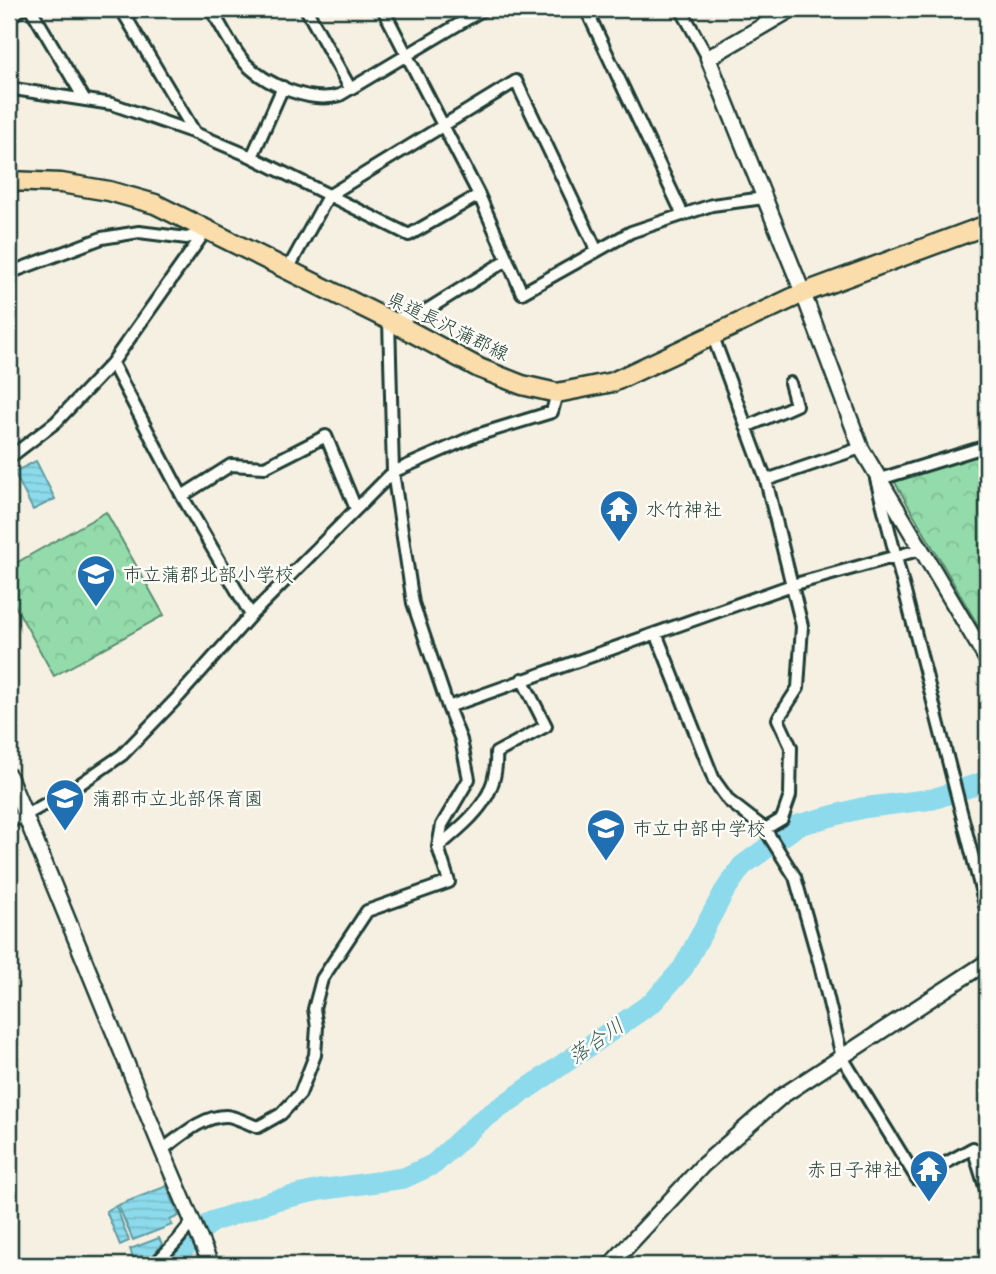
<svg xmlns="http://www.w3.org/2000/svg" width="996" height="1274" font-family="'Shantell Sans','Klee One',sans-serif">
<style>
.park{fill:url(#park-crowns);stroke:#598c6f;stroke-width:2}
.water{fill:url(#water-rules);stroke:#609ba2;stroke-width:2}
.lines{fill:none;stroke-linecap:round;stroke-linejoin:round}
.river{stroke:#8cdaeb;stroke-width:21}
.minor-casing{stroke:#1f3d34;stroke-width:16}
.tertiary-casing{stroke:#1f3d34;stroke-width:19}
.primary-casing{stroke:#1f3d34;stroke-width:23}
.minor{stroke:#fdfcf7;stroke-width:10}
.tertiary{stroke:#fdfcf7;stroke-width:14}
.primary{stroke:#faddab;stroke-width:18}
.labels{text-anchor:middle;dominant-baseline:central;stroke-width:5;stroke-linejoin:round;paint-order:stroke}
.street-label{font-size:19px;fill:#1f3d34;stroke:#fdfcf7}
.poi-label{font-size:19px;fill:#1f3d34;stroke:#fdfcf7;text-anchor:start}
.water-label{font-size:21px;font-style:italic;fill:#355c59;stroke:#fdfcf7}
</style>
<defs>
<pattern id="park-crowns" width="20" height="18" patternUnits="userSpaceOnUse" patternTransform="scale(1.75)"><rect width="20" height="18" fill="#93dbaa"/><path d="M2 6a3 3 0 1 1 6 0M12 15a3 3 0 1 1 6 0" fill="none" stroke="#7ebd93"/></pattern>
<pattern id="water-rules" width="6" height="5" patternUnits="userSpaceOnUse" patternTransform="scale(1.75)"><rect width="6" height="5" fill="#8cdaeb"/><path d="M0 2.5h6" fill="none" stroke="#78bcca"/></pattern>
</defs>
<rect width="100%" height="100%" fill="#f6f0e3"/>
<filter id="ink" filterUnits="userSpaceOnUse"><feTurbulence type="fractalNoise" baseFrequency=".0143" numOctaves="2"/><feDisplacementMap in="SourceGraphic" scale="14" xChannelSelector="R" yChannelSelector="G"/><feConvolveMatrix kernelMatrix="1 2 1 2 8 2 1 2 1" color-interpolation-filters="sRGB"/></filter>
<g filter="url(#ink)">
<path class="park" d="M 987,453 L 987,641 L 893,479 Z
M 106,512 L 164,615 L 54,676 L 9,595 L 9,567 Z"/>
<path class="water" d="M 36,461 L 55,499 L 33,510 L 14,472 Z
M 167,1186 L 179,1216 L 170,1220 L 172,1225 L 133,1240 L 118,1205 Z
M 116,1206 L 129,1241 L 120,1245 L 106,1211 Z
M 159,1238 L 162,1244 L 154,1255 L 135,1263 L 130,1249 Z"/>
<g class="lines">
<path class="river" d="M 167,1265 L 211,1222 L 276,1200 L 320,1190 L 404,1178 L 434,1164 L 479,1122 L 653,1002 L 683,968 L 724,892 L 742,866 L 798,825 L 862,808 L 933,799 L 987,781"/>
<g class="minor-casing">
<path id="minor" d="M 31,9 L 85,100
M 211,9 C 222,27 232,49 246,64 C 267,85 311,104 340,95 L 484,9
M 306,9 L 350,88
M 383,9 L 479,195 L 522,293 L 631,232 L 712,205 L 764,198
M 586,9 L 683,215
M 681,9 L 708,58
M 9,17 L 22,9
M 9,91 L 14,89 L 112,104 L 195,133 L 121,9
M 195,133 L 252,157 L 409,235 L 479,195
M 252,157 L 283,87
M 287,271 L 328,196 L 516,81 L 597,251
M 9,273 L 102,238 L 139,232 L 187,238 L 204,231
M 712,334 L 766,480 L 802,626 L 798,688 L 778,719 L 791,747 L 790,796 L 782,819 L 765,829
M 112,363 L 182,496 L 251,615
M 746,427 L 796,405 L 790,383
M 9,458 L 56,422 L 112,363 L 207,229
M 876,479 L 987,913
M 880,479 L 987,446
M 766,480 L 861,448
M 182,496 L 231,465 L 265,467 L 326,436 L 356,509
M 656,633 L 714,780 L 729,801 L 765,829 L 795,877 L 820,965 L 842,1057 L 917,1179 L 973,1148 L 987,1193
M 448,707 L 792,585 L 922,549
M 9,822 L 24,816 L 77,786 L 122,755 L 180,695 L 251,615 L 393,472 L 477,435 L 552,412 L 557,393
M 438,847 C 470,819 499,798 496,753 L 546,726 L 522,679
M 162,1150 C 180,1137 202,1116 226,1116 C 235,1116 248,1124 258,1127 L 281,1114 L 300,1094 L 315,1055 L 317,1027 L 314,1009 L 322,979 L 367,911 L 449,882 L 438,847 L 442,825 L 469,779 L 461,740 L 448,707 L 413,603 L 393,472 L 389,320 L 422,313 L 507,260
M 154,1265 L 177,1241 L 193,1221"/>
</g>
<g class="tertiary-casing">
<path id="tertiary" d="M 792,9 L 708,58 L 803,293 L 861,448 L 987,660
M 9,776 L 162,1150 L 211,1265
M 610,1265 L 703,1165 L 782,1096 L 987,962"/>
</g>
<g class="primary-casing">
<path id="primary" d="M 9,181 L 61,183 L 109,191 L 155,204 L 389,320 L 479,368 L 522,385 L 557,393 L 613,382 L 803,293 L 987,225"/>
</g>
<use href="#minor" class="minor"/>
<use href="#tertiary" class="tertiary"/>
<use href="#primary" class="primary"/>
</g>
</g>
<defs>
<g id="temple-pin" transform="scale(2.0125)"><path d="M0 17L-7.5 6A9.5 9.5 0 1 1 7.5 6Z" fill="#1f6fb2" stroke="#fdfcf7"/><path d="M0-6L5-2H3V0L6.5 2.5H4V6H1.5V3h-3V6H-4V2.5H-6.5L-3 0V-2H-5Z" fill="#fff"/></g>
<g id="school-pin" transform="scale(2.0125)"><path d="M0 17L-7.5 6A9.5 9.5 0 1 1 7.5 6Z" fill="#1f6fb2" stroke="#fdfcf7"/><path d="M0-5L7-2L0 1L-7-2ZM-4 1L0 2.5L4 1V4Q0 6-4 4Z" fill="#fff"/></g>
</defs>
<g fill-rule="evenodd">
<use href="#temple-pin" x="619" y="509"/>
<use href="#school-pin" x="96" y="574"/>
<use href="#school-pin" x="65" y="798"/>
<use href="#school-pin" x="606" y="828"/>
<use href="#temple-pin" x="929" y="1169"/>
</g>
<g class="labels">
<g class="street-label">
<text transform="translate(448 326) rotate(26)">県道長沢蒲郡線</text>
</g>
<g class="poi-label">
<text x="646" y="509">水竹神社</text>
<text x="123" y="574">市立蒲郡北部小学校</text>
<text x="92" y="798">蒲郡市立北部保育園</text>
<text x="633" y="828">市立中部中学校</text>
<text x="902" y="1169" text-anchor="end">赤日子神社</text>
</g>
<g class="water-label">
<text transform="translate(596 1041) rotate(-35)">落合川</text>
</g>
</g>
<rect width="996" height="1274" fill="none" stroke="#fdfcf7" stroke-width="35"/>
<rect x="18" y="18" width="961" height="1239" fill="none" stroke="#1f3d34" stroke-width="2.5" filter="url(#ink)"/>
</svg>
